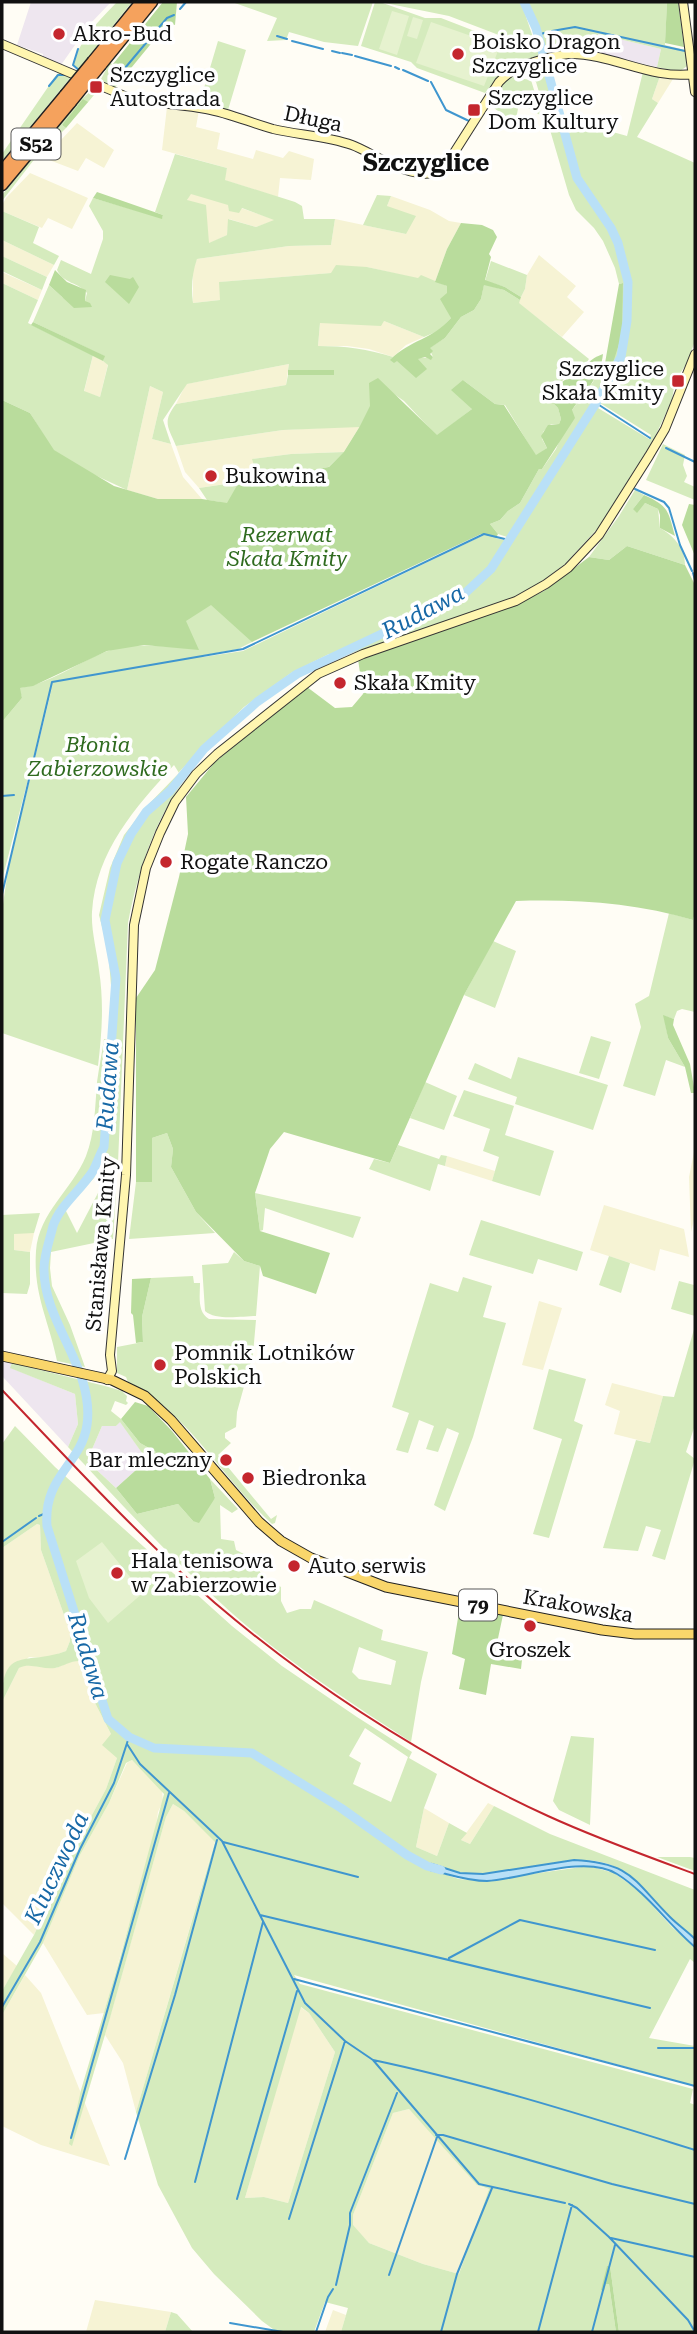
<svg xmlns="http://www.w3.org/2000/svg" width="697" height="2334" font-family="'Roboto Serif',serif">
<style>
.industrial{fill:#eee6ef}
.farmland{fill:#f6f3d4}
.green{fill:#d5ebbd;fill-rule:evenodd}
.forest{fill:#b9dc9c}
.pitch{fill:#e6f2cf}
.water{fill:#b9e0f7;stroke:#3f96cf;stroke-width:2}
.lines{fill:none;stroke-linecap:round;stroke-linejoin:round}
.stream{stroke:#3f96cf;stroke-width:2}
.river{stroke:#b9e0f7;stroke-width:9}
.secondary-casing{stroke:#333;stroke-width:10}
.primary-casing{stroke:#222;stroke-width:11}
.highway-casing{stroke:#222;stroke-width:13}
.secondary{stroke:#fff6b0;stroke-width:8}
.primary{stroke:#f9d66b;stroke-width:9}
.highway{stroke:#f5a25d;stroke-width:10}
.rail{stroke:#c4262e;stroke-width:2}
.highway-bridge-casing{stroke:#222;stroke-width:13;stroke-linecap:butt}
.highway-bridge{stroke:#f5a25d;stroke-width:10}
.poi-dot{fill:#c4262e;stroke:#fff;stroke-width:2.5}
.labels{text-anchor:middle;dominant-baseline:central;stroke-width:7;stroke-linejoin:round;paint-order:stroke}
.shield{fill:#fff;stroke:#585858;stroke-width:2}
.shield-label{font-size:19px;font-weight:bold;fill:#111}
.poi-label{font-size:21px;fill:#111;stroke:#fff;text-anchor:start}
.street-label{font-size:21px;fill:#111;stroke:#fff}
.park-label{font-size:21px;font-style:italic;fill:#2f6b1f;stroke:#fff}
.water-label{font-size:23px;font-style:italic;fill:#1768a6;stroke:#fff}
.quarter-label{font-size:24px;font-weight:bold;fill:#111;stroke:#fff}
</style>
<rect width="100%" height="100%" fill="#fffdf5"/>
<path class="industrial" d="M 31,2 L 111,2 L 89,25 L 61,65 L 43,57 L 43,54 L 17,45 Z
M 598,34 L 661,49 L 657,67 L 596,53 Z
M 2,1362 L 12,1363 L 11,1368 L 75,1394 L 78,1424 L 68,1447 L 2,1376 Z
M 120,1421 L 147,1460 L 116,1488 L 87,1461 L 102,1426 L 116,1426 Z"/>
<path class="farmland" d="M 660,76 L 673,79 L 658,103 L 652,99 Z
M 167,107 L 199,110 L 196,127 L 220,133 L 217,149 L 253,159 L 256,150 L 283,158 L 289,151 L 314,159 L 311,180 L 280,178 L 278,197 L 224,180 L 227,168 L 162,150 Z
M 77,123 L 114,150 L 104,168 L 86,158 L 78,171 L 44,158 Z
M 30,173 L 88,198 L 72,229 L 48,218 L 42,228 L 2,211 L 2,205 L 6,198 Z
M 190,193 L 241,208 L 276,220 L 256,227 L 229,219 L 227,235 L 208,244 L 207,229 L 187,200 Z
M 391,196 L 430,210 L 449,221 L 461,223 L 447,249 L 435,282 L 421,276 L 419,279 L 367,267 L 332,273 L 220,282 L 220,300 L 193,303 L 193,269 L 197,259 L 289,246 L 331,245 L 335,219 L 406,234 L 387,206 Z
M 2,240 L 54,265 L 47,277 L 2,256 Z
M 539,255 L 576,286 L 567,297 L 584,312 L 562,337 L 518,303 L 525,289 L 527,275 Z
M 2,272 L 42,290 L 38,300 L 2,283 Z
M 384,321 L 424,337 L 406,345 L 393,357 L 369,349 L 347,346 L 318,346 L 320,323 Z
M 93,355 L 108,364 L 100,397 L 84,392 Z
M 289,364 L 286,385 L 176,404 L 186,384 Z
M 150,386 L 163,392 L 152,439 L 171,444 L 183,477 L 202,499 L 158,499 L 127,490 Z
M 360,426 L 344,452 L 291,454 L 253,459 L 257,479 L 199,488 L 185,472 L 176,446 L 283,430 Z
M 695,1147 L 695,1216 L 691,1232 L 689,1177 Z
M 447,1156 L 495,1171 L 492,1181 L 445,1166 Z
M 604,1205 L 684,1229 L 689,1257 L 660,1249 L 655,1271 L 590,1250 Z
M 14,1233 L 34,1233 L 30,1252 L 14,1250 Z
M 539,1301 L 562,1308 L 543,1370 L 522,1365 Z
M 612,1383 L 663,1396 L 650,1443 L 614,1434 L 620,1411 L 605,1405 Z
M 37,1524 L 40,1525 L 41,1550 L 70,1632 L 70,1641 L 66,1651 L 47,1658 L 29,1657 L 2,1682 L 2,1548 Z
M 72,1661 L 79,1661 L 95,1703 L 111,1734 L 117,1758 L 106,1789 L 73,1850 L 34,1935 L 2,1903 L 2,1702 L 19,1668 L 24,1665 L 56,1668 Z
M 132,1760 L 162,1790 L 163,1801 L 158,1812 L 155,1833 L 104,2013 L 87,2015 L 43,1943 L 80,1855 L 109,1803 L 127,1763 Z
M 488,1803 L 494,1806 L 470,1844 L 461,1840 Z
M 173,1804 L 184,1811 L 215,1841 L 136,2112 L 123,2063 L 105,2035 L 166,1817 Z
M 424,1808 L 449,1823 L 437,1856 L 416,1847 Z
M 2,1953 L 17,1966 L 2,1991 Z
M 25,1975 L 41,1993 L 110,2166 L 41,2145 L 2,2126 L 2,2015 Z
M 300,2007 L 309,2013 L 335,2052 L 288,2203 L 264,2197 L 245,2198 Z
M 409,2109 L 481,2187 L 489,2189 L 459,2274 L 423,2264 L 369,2243 L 353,2226 L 353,2215 L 393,2113 Z
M 95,2300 L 171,2312 L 165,2332 L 86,2332 Z
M 333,2310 L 346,2315 L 341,2332 L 325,2332 Z"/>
<path class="green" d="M 117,2 L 132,2 L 78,70 L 73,64 C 81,38 99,21 117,2 Z
M 232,2 L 373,2 L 358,46 L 324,42 L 289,32 L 286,40 L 267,41 L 277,18 Z
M 375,2 L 521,2 L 539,55 L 507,68 L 485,93 L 417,68 L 411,62 L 361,46 ZM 380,2 L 449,16 L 504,37 L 503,42 L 441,18 L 425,18 Z
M 526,2 L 667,2 L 665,45 L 685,50 L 687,66 L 679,72 L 657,67 L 661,49 L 598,34 L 596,53 L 565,50 L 544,53 Z
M 218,41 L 246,50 L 228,110 L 199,105 Z
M 110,62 L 118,71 L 113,80 L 118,84 L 115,88 L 100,81 Z
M 548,62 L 566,125 L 588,125 L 627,136 L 643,72 L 660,76 L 652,99 L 658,103 L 637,137 L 695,163 L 695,341 L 687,363 L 675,381 L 672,400 L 654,439 L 598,528 L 565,564 L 540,583 L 514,597 L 332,660 L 329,654 L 291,673 L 244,707 L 179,772 L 185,779 C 154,821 138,872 128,923 L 118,1163 L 102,1159 L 94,1178 L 65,1209 L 77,1233 L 98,1193 L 116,1193 L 113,1239 L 51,1252 L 50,1268 L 52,1286 L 70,1325 L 85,1367 L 57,1361 C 49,1320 33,1295 36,1251 C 39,1212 72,1190 86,1156 C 95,1133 95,1107 97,1082 C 99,1067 102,1053 104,1039 L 109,1039 L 112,997 L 108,950 L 99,915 L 110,868 L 124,835 L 146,807 L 179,773 L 174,765 C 135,808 96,851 92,912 C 91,931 97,951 99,970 C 104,1003 102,1033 98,1066 L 2,1033 L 2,911 L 8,870 L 53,683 L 2,880 L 2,722 L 22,698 L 19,688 C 50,684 76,663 105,652 C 134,641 168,647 198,649 L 143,644 L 220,502 L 207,500 L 199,488 L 239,482 L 236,488 L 258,479 L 252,459 L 291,454 L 344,452 L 360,427 L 283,430 L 176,446 C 168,427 162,422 176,404 L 286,385 L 288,375 L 333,375 L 334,371 L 288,370 L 289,364 L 187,384 L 163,420 L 171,444 L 152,439 L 163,392 L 150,386 L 127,490 L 84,470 L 53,450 L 30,413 L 2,400 L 2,283 L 38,300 L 28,323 L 93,355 L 84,391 L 100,397 L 108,365 L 103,361 L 104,356 L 33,322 L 49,285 L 62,297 L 79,307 L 85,301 L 87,293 C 78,282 64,284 57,270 L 61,260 L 91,274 L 103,239 L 103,231 L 89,206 L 93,198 L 162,218 L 163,215 L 155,212 L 175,154 L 227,168 L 225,180 L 295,202 L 302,206 L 304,219 L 335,219 L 331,245 L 289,246 L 197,259 C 192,273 191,288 193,303 L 220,300 L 219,282 L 331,273 L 336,265 L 367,267 L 418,278 L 421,275 L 447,286 L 451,318 L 440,330 L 424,337 L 384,321 L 381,326 L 320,323 L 318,346 C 345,346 368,349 393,357 L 391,360 C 404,362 420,355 431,359 L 433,357 L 429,348 L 445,338 L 461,317 L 474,310 L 481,299 L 484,284 L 504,290 L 520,300 L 519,303 L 589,359 C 580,373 570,372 563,380 C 557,387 557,394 549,399 L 558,408 L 561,419 L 559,424 L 551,424 L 543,432 L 542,439 L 547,448 L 536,456 L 505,405 L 495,404 L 463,380 L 472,409 L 437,436 L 404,401 L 384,387 L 252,642 L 238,649 L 205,655 L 203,657 L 243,651 L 484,535 L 504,540 L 507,537 L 498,534 L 490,524 L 500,520 L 508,511 L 520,503 L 539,469 L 542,469 L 556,449 L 572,410 L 593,382 L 602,363 L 613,363 L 623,283 L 619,284 L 615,268 L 603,241 L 594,228 L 576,210 L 569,195 L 536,82 L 522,71 L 522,69 ZM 191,194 L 228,205 L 229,211 L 239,213 L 242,208 L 274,220 L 256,227 L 228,219 L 227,235 L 209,243 L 206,205 L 187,200 ZM 600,403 L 651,435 L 649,439 L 598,408 ZM 341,455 L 317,478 L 261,479 L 329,467 Z
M 62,72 L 71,77 L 2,161 L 2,154 L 57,74 Z
M 511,77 L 531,80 L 542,116 L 519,103 L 515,125 L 488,103 L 505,81 Z
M 96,87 L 99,89 L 74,119 L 88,102 L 62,125 L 66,128 L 33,161 L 2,201 L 2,195 L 79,101 Z
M 377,195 L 391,196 L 387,206 L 416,216 L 406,234 L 363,225 Z
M 2,211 L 39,227 L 33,243 L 59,256 L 54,265 L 2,240 Z
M 2,256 L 47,277 L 42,290 L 2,271 Z
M 491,261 L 527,275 L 525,289 L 521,297 L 505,287 L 485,281 Z
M 663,444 L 685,455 L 683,465 L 687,476 L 684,482 L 695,487 L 695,500 L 646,480 Z
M 635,490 L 644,495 L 633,509 L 645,503 L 658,509 L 660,528 C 674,536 685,548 685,565 L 627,546 L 609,560 L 589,557 L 619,516 Z
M 669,913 L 693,920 L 695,913 L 695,1012 L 682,1009 L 677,1011 L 674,1019 L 664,1016 L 668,1038 L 685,1067 L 666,1060 L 655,1096 L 623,1086 L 641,1027 L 635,1004 L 649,996 Z
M 493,941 L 516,951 L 495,1008 L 464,995 Z
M 591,1036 L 611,1042 L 599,1079 L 579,1073 Z
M 518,1057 L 608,1085 L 593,1130 L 515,1104 L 517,1097 L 468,1079 L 475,1063 L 511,1079 Z
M 425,1082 L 457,1096 L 444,1130 L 410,1118 Z
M 464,1090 L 514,1106 L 505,1135 L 554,1151 L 540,1196 L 492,1181 L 499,1157 L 483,1151 L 490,1129 L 453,1116 Z
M 167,1133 L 173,1149 L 171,1167 L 196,1212 L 215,1233 L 129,1239 L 136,1182 L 152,1182 L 152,1138 Z
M 398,1145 L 439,1159 L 441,1155 L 447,1156 L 445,1166 L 438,1164 L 430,1191 L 369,1169 L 374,1159 L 390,1163 Z
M 255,1193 L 361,1217 L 353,1238 L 265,1208 L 263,1230 L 260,1231 Z
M 40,1213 L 34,1233 L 14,1234 L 14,1250 L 30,1252 L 30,1284 L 27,1294 L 2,1293 L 2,1215 Z
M 481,1220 L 583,1252 L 577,1271 L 538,1259 L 533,1274 L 469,1255 Z
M 234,1252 L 244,1261 L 260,1266 L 256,1316 C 242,1316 216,1321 205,1311 L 202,1265 L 228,1263 Z
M 609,1256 L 630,1263 L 621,1293 L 599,1285 Z
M 193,1276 L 194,1283 L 200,1283 C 200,1296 197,1312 209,1319 L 256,1320 L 253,1354 L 237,1412 L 236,1427 L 225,1433 L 225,1438 L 231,1443 L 218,1455 L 271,1519 L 277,1515 L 275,1523 L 272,1524 C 223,1480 187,1411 128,1382 L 126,1377 L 117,1373 L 117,1347 L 143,1342 L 142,1317 L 151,1278 Z
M 463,1277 L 492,1286 L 483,1317 L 506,1323 L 473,1437 L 445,1511 L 434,1505 L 459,1433 L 447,1428 L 438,1452 L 426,1449 L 434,1426 L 419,1420 L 408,1453 L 396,1450 L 409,1413 L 392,1407 L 430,1283 L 458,1292 Z
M 679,1281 L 694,1285 L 695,1316 L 671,1309 Z
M 695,1326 L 695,1425 L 686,1452 L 695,1459 L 665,1560 L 652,1556 L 661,1530 L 646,1526 L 638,1551 L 603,1548 L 636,1440 L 650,1443 L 663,1396 L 674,1397 Z
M 12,1363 L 105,1386 L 122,1391 L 127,1396 L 126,1401 L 128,1403 L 126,1405 L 115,1401 L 111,1411 L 121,1419 L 140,1443 L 156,1452 L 147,1460 L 120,1422 L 116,1426 L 102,1426 L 87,1461 L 116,1488 L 137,1514 L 178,1504 L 193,1521 L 215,1498 L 210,1479 L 238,1509 L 232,1513 L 220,1505 L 221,1539 L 234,1541 L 236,1550 L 250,1557 L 267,1582 L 271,1581 L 281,1587 L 281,1601 L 287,1613 L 300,1609 L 311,1609 L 314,1600 L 383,1630 L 381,1640 L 428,1652 L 421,1682 L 411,1742 C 352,1704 294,1666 241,1621 C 179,1567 124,1507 68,1447 L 78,1424 L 75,1394 L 10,1368 ZM 359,1647 L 396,1661 L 391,1685 L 359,1679 L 352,1672 Z
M 549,1369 L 586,1379 L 574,1421 L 583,1425 L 549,1538 L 533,1534 L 562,1439 L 533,1429 Z
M 15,1426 L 55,1467 L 232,1626 L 282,1666 L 357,1717 L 412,1752 L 409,1758 L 437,1774 L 424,1808 L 416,1847 L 437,1856 L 449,1823 L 467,1833 L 461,1840 L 470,1844 L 494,1806 L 550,1834 L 695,1890 L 695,1939 C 687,1932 678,1925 671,1918 C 654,1901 642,1882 621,1870 C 583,1847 535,1870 495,1874 C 472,1876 454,1872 432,1865 L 431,1870 L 459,1879 L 482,1881 L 589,1866 L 614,1873 L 638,1890 L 672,1927 L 695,1947 L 695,1963 L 690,1959 L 649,2038 L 695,2046 L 695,2086 L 294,1975 L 300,1984 L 693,2089 L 690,2103 L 695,2105 L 695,2314 L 693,2323 L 695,2332 L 619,2332 L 610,2266 L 606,2284 L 609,2284 L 616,2332 L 341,2332 L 348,2308 L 325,2302 L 314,2332 L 277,2332 L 262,2321 L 214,2274 L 192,2248 L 158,2185 L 136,2112 L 215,1842 L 184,1811 L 173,1804 L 166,1817 L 110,2018 L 72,2146 L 69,2144 L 81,2090 L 120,1958 L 164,1794 L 132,1760 L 126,1763 L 109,1803 L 80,1855 L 43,1943 L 2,2015 L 2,1991 L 34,1935 L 73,1850 L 106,1789 L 117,1758 L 102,1745 L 111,1734 L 95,1703 L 79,1661 C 70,1661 64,1666 55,1668 C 43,1670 30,1662 19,1668 L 2,1702 C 2,1644 27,1666 66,1651 L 70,1641 L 70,1632 L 41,1550 L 40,1525 L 37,1524 L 2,1548 L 2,1444 ZM 365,1728 L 408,1757 L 391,1802 L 353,1784 L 361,1763 L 349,1756 ZM 301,2007 L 309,2013 L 335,2052 L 288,2203 L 264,2197 L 245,2198 ZM 409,2109 L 477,2185 L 489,2189 L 459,2274 L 423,2264 L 369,2243 L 353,2225 L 353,2215 L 393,2113 Z
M 571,1736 L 594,1738 L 590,1825 L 559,1810 L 553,1801 Z
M 657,1857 L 690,1857 L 695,1858 L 695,1871 Z
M 171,2312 L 177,2314 L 193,2332 L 165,2332 Z"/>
<path class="forest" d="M 163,2 L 177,2 L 175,25 L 168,23 L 118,84 L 113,80 L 118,71 L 113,64 Z
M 667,2 L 678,2 L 684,47 L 665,43 Z
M 83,99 L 88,102 L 66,128 L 62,125 Z
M 97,192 L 163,215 L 162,219 L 93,198 Z
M 461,223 L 482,225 L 493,230 L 497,237 L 489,254 L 491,257 L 485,280 L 505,287 L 521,297 L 520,300 L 504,290 L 484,285 L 481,299 L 474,310 L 461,317 L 445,338 L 430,348 L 433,351 L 430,354 L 433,357 L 431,360 L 425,357 L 418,359 L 427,369 L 416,378 L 397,361 L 394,363 L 390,360 C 411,339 432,340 451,318 L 440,299 L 447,293 L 447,286 L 435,282 L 447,249 Z
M 55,270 L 67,282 L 86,290 L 85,301 L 90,303 L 92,307 L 74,308 L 49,285 Z
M 110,275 L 130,279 L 133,277 L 139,287 L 129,304 L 105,282 Z
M 623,283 L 622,334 L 613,363 L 605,363 L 619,284 Z
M 33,322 L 105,356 L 103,361 L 31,325 Z
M 603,354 C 601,376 584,393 572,410 L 575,418 L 542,469 L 539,469 L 520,503 L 508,511 L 500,520 L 490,524 L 498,534 L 496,538 L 481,534 L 252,642 L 211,605 L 186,621 L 199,650 L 144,645 L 107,651 L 33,686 L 20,688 L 22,698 L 2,722 L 2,400 L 30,413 L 54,450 L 114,486 L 158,499 L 202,499 L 227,503 L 239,482 L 329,467 L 344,452 L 360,426 L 370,406 L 369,383 L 378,378 L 437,435 L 472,409 L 451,390 L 463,380 L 495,404 L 504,405 L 536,455 L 547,448 L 541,436 L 548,425 L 559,424 L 561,419 L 558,408 L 549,399 L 554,396 C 557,381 568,379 579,371 C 589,364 589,359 603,354 Z
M 288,370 L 334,370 L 334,375 L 288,375 Z
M 644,495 C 669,506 668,511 675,536 L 660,528 L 660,515 L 658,509 L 645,503 L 637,513 L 633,509 Z
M 689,504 L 695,505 L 695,556 L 682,525 Z
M 627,546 L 685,565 L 695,585 L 695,913 L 693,920 C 636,903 576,899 516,901 L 464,995 L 390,1163 L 284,1132 L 270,1149 L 255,1193 L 260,1231 L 330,1253 L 316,1294 L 263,1276 L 260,1266 L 244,1261 L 196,1212 L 171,1167 L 173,1149 L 167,1133 L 152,1138 L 152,1182 L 136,1182 L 136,998 L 155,970 L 179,877 L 188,834 L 186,797 L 215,762 L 307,687 L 335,708 L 352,707 L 363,694 L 358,659 L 515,605 L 544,591 L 589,557 L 609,560 Z
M 663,1015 L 674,1019 L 673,1025 L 690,1064 L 695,1093 L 691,1093 L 685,1067 L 668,1038 Z
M 151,1278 L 142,1317 L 143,1342 L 136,1343 L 133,1315 L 131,1313 L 132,1279 Z
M 135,1402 L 148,1406 L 172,1431 L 210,1479 L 215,1498 L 199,1523 L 193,1521 L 178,1504 L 137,1514 L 116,1488 L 156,1452 L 140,1443 L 121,1419 Z
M 460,1606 L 503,1615 L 497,1643 L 523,1650 L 521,1669 L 491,1664 L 486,1695 L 459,1689 L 465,1659 L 452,1654 Z
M 607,2266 L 610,2266 L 619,2332 L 616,2332 L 609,2284 L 606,2284 L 604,2291 L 601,2290 Z"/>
<path class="pitch" d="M 392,11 L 409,16 L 397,55 L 379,49 Z
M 413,17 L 423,20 L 417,39 L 407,36 Z
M 431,22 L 500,46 L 484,86 L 416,63 Z
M 102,1542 L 143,1593 L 108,1623 L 89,1598 L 76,1561 Z"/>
<path class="water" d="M 574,1860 C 632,1863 633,1880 670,1917 C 678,1925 687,1931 695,1939 L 695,1947 C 669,1925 646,1892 617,1874 C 585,1854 523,1879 487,1881 C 466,1881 449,1874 430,1870 L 432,1864 L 460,1873 L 483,1874 Z"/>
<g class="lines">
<path class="stream" d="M 180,9 L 186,2
M 552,31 L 575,27 L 685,51
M 538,35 L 544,33
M 277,36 L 287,39
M 292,41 L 323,49
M 78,49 L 73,65 L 80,71
M 332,51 L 340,53
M 342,53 L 352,55
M 355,56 L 391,66
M 395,67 L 399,69
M 125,68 L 167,18 L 174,15
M 403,70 L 428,81
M 431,82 L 446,110 L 469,121
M 49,86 L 58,75 L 66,75
M 596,403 L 650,438
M 666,448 L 695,462
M 635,489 L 664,502 L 669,508 L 680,545 L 692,571
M 693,573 L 695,580
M 2,796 L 14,795
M 2,894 L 52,682 L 243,649 L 484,534 L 509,540
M 39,1516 L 46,1513
M 2,1542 L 36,1518
M 127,1744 L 140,1764 L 222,1841 L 305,2003 L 345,2041 L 373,2060 L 479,2184 L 565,2203
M 223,1842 L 358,1877
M 260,1915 L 650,2008
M 449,1958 L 520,1920 L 655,1950
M 294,1979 L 695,2086
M 2,2007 L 40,1942 L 80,1849 L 114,1783 L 129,1737
M 658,2048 L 695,2048
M 373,2060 C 482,2083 589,2117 695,2150
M 436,2135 L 443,2135 L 612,2184 L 695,2204
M 71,2138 L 169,1793
M 125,2159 L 175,1995 L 217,1840
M 195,2182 L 263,1922
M 237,2199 L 297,1991
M 569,2204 L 577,2208 L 609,2237 L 688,2320 L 695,2332
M 289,2219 L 345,2041
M 611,2238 L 695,2257
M 389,2275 L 437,2137
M 336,2285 L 350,2225 L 350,2213 L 397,2093
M 230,2323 L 283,2332
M 316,2332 L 328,2297 L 333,2289
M 441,2332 L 457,2274 L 492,2188
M 538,2332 L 572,2205
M 592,2332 L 615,2245"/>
<path class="river" d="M 441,1870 L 427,1866 L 407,1855 L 341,1808 L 252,1753 L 154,1748 L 129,1737 L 108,1719 L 47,1526 C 43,1476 81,1465 87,1425 C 95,1368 43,1323 44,1268 C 44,1255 50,1239 53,1226 C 60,1205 81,1190 93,1171 C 97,1163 100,1154 104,1147 L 116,978 L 105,920 L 117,863 L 131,834 L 146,812 L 170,791 L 204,749 L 257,702 L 297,674 L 462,596 L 491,569 L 596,403 L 621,357 L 627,321 L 628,282 L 618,243 L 611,228 L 577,178 L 536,28 L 524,2"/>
<g class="secondary-casing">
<path id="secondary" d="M 683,2 L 695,92
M 2,44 L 127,97 C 153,104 180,104 206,109 C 229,113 251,123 273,129 C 299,135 327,136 352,145 C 376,154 421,188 445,167 L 499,82 C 510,70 521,66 537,61 C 547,58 558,55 569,54 C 611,53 651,80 693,74
M 107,1380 L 112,1371 L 110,1355 L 126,1175 L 134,925 L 146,868 L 160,833 L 175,802 L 196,774 L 217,754 L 318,674 L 363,654 L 516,601 L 546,584 L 568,568 L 599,535 L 649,456 L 665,429 L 695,354"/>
</g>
<g class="primary-casing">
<path id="primary" d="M 2,1356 L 112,1380 L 145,1396 L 171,1420 L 259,1522 L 281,1541 L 311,1558 L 386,1587 L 602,1630 L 635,1634 L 695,1634"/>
</g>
<g class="highway-casing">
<path id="highway" d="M 93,61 L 141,2
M 101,65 L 152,2
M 2,171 L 65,95
M 2,185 L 71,102"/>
</g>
<use href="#secondary" class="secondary"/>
<use href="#primary" class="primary"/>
<use href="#highway" class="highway"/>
<path class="rail" d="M 2,1390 C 71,1462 139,1537 215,1603 C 316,1689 427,1760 548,1816 C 596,1838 646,1856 695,1874"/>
<g class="highway-bridge-casing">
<path id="highway-bridge" d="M 65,95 L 93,61
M 71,102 L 101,65"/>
</g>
<use href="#highway-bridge" class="highway-bridge"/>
</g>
<g class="poi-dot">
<circle cx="59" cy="34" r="7"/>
<circle cx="458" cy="54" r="7"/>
<rect x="89" y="80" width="14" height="14" rx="3.5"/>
<rect x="467" y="103" width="14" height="14" rx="3.5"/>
<rect x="671" y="374" width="14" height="14" rx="3.5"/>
<circle cx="211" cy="476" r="7"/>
<circle cx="340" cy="683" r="7"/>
<circle cx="166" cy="862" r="7"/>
<circle cx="160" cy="1365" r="7"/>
<circle cx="226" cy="1460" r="7"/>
<circle cx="248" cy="1478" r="7"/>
<circle cx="294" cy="1566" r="7"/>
<circle cx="117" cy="1573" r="7"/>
<circle cx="530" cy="1626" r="7"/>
</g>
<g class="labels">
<g class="shield">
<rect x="11.5" y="128.5" width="49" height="31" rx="5"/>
<rect x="459" y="1589.5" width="38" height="31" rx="5"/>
</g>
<g class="shield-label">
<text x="36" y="144">S52</text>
<text x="478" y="1605">79</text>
</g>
<g class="poi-label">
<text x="73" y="34">Akro-Bud</text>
<text x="472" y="42">Boisko Dragon<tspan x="472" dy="24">Szczyglice</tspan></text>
<text x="110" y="75">Szczyglice<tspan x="110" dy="24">Autostrada</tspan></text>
<text x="488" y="98">Szczyglice<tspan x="488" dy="24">Dom Kultury</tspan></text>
<text x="664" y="369" text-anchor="end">Szczyglice<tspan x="664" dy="24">Skała Kmity</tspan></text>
<text x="225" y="476">Bukowina</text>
<text x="354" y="683">Skała Kmity</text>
<text x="180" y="862">Rogate Ranczo</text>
<text x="174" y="1353">Pomnik Lotników<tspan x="174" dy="24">Polskich</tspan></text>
<text x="212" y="1460" text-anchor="end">Bar mleczny</text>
<text x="262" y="1478">Biedronka</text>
<text x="131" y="1561">Hala tenisowa<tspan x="131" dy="24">w Zabierzowie</tspan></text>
<text x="308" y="1566">Auto serwis</text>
<text x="530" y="1650" text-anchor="middle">Groszek</text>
</g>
<g class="street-label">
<text transform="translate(313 119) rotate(12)">Długa</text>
<text transform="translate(101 1244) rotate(-85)">Stanisława Kmity</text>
<text transform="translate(578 1606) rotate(10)">Krakowska</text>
</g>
<g class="park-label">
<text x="287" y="535">Rezerwat<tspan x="287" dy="24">Skała Kmity</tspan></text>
<text x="98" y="745">Błonia<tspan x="98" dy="24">Zabierzowskie</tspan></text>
</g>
<g class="water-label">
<text transform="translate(423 612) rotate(-28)">Rudawa</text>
<text transform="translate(108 1086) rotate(-86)">Rudawa</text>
<text transform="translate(88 1656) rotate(73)">Rudawa</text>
<text transform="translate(57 1868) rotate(-65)">Kluczwoda</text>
</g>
<g class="quarter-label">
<text x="426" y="163">Szczyglice</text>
</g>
</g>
<rect width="697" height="2334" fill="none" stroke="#111111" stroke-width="7"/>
</svg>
